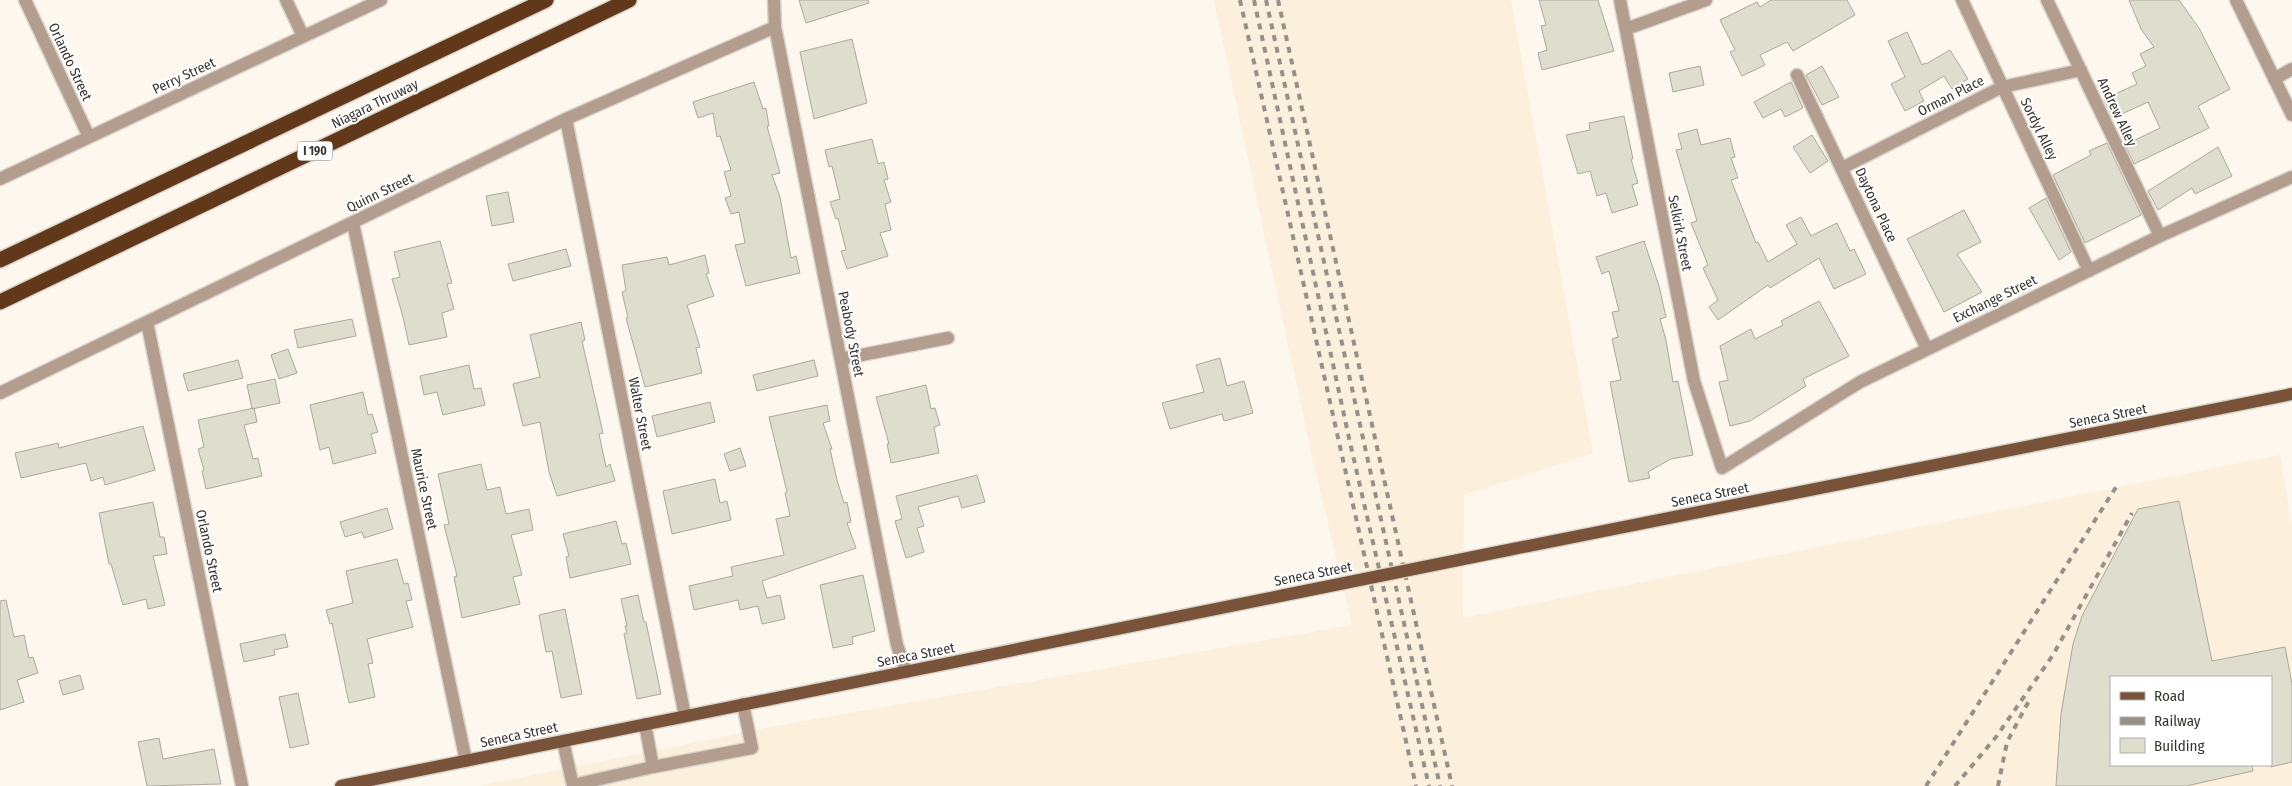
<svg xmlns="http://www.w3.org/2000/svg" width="2292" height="786" font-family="'Fira Sans Condensed',sans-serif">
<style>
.built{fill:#fcefdb;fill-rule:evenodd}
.building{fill:#dfddce;stroke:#aba99b}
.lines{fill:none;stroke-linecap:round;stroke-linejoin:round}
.minor-casing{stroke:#dad4cb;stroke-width:15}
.major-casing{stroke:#dad4cb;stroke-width:15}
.highway-casing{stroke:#dad4cb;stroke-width:18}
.minor{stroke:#b39d8f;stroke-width:12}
.major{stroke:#78533a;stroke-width:12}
.highway{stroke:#62381a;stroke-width:15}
.rail{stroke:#969089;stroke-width:4;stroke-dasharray:6 6;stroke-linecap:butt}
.major-bridge-casing{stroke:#dad4cb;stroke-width:15;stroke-linecap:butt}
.major-bridge{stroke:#78533a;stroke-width:12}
.labels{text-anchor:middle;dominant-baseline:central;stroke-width:4;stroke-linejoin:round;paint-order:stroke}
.shield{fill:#fff;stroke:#74716d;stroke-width:1}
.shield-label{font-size:12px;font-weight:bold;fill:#38342f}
.street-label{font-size:14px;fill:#38342f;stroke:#fff}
</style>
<rect width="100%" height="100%" fill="#fef7ed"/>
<path class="built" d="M 1214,0 L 1511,0 L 1593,453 L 1464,495 L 1463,618 L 2280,455 L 2292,525 L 2292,786 L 479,786 L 770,727 L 1352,625 L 1312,456 ZM 2111,677 L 2271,677 L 2271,765 L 2111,765 Z"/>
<path class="building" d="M 799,0 L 868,0 L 869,3 L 806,23 Z
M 1539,0 L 1598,0 L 1614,51 L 1542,70 L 1538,53 L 1547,50 L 1541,26 L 1546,25 Z
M 1771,0 L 1847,0 L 1855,15 L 1793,51 L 1787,42 L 1760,55 L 1765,65 L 1742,76 L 1730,52 L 1735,50 L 1720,20 L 1757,2 L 1760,7 Z
M 2129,0 L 2179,0 L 2199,28 L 2230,89 L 2198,106 L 2209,128 L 2134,164 L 2125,145 L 2160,128 L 2148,102 L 2113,118 L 2104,99 L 2137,84 L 2132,73 L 2146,66 L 2140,54 L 2154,47 L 2141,29 Z
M 1907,32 L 1922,65 L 1925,63 L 1926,64 L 1950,50 L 1968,79 L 1952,89 L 1944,76 L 1919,91 L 1924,101 L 1905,111 L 1891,84 L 1905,77 L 1888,41 Z
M 852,39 L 867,103 L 814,119 L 800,52 Z
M 1700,66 L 1704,85 L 1673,92 L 1669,73 Z
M 1822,66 L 1839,97 L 1822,105 L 1806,75 Z
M 754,82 L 763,109 L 766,108 L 769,126 L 767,126 L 780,173 L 772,175 L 780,197 L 791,258 L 796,256 L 800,273 L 746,286 L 735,245 L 745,243 L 739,212 L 731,214 L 725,198 L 731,196 L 724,172 L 731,170 L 720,136 L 717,137 L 713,113 L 698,118 L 693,102 Z
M 1791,82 L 1803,108 L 1785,117 L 1781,109 L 1763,118 L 1754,102 Z
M 1624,116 L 1633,159 L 1631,159 L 1638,183 L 1632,185 L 1638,205 L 1612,213 L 1606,193 L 1597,196 L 1590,171 L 1578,174 L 1566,135 L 1590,130 L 1589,123 Z
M 1697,129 L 1701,145 L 1730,138 L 1735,157 L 1731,158 L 1738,178 L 1731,180 L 1756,243 L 1758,242 L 1768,262 L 1797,244 L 1786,225 L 1801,217 L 1811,236 L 1837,223 L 1850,251 L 1854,249 L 1866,274 L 1834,289 L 1819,258 L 1770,288 L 1768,285 L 1718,320 L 1709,307 L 1718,300 L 1703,268 L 1708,265 L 1691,223 L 1697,221 L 1676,150 L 1682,149 L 1678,134 Z
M 1812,135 L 1828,161 L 1810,173 L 1793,147 Z
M 872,139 L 878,164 L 884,162 L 888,179 L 884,180 L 891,202 L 885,204 L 891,230 L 880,233 L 888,256 L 847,269 L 841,251 L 846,250 L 838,218 L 836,219 L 830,202 L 840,199 L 832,166 L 829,167 L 825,150 Z
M 2107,143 L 2141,215 L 2085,243 L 2053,175 L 2091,155 L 2089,151 Z
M 2218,147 L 2232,176 L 2195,194 L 2192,188 L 2158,210 L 2148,191 Z
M 508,192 L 514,222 L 492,226 L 486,196 Z
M 2046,198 L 2071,252 L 2059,260 L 2029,208 Z
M 1964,210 L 1981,242 L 1957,254 L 1982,292 L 1944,312 L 1907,239 Z
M 440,241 L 452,283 L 447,284 L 454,309 L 442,313 L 447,337 L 409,345 L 403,317 L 392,279 L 400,277 L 394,252 Z
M 1644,241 L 1659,286 L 1666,317 L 1660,319 L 1666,340 L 1673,382 L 1678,381 L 1693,455 L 1671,459 L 1648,472 L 1650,478 L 1629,482 L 1610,382 L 1621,380 L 1612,339 L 1618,337 L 1612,312 L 1619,311 L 1609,271 L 1602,274 L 1596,257 Z
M 566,249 L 571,266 L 513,281 L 508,264 Z
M 705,255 L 709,273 L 706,274 L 714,296 L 687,305 L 700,347 L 696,348 L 702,373 L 645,387 L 626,318 L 628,318 L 622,292 L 626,291 L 622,265 L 667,257 L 669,265 Z
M 1819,301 L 1849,356 L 1803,379 L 1806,386 L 1750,421 L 1730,426 L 1719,382 L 1728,380 L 1720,346 L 1751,329 L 1755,339 L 1783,325 L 1781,321 Z
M 352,319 L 356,336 L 298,348 L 294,330 Z
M 581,322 L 585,340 L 582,341 L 603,433 L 599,434 L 606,467 L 610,464 L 615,481 L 557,496 L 549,472 L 540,422 L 523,426 L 513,384 L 540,377 L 530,335 Z
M 288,349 L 297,373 L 279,379 L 271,355 Z
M 1220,358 L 1227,386 L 1244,381 L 1253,413 L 1224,421 L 1222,414 L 1170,429 L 1162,403 L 1204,392 L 1196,365 Z
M 238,360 L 243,378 L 188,391 L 183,374 Z
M 814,360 L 818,376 L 757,391 L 753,375 Z
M 469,365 L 474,389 L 481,388 L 485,405 L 443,415 L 437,392 L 424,395 L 420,376 Z
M 275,379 L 280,403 L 252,409 L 247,385 Z
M 926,385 L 931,409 L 935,408 L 940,425 L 934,427 L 939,453 L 891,463 L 887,444 L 889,444 L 876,397 Z
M 363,392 L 368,415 L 372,414 L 378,432 L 371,434 L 376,453 L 333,464 L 329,447 L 320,450 L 310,405 Z
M 710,402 L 715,422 L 657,437 L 652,416 Z
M 827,405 L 830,421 L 823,423 L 832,449 L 830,449 L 837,480 L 844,503 L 847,502 L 851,522 L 847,523 L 856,548 L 762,581 L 767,598 L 780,595 L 785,619 L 762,624 L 758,606 L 740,610 L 738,600 L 694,610 L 689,586 L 733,576 L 731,567 L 784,555 L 776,519 L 790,516 L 785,493 L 787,492 L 769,417 Z
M 254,408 L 257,422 L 244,425 L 253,459 L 258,458 L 262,476 L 206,489 L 202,471 L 204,470 L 198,449 L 204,447 L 198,420 Z
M 143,426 L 155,470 L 105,485 L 103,477 L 91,481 L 86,463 L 21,478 L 15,453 L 58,443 L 59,448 Z
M 740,448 L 746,466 L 730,471 L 724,454 Z
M 481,464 L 487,490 L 500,487 L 506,514 L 529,509 L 533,530 L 511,535 L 522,575 L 513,577 L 520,604 L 462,618 L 454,577 L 457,576 L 444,525 L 449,524 L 438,474 Z
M 977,475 L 985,502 L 962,508 L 958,496 L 918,507 L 924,526 L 917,528 L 924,552 L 906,558 L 895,521 L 902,519 L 896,496 Z
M 715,479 L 720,503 L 727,501 L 731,520 L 672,534 L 663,491 Z
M 2179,501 L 2212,661 L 2285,647 L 2292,684 L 2292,762 L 2271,767 L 2271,677 L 2111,677 L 2111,765 L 2252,765 L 2253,771 L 2186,786 L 2056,786 L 2061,714 L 2073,644 L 2082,616 L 2138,509 Z
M 153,502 L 160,537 L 164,537 L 167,554 L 153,556 L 165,605 L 148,609 L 146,599 L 123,605 L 111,564 L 109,564 L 99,513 Z
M 387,508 L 393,529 L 364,538 L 362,532 L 345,537 L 340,522 Z
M 616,521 L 622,544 L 626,543 L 631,564 L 570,578 L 566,557 L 569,556 L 563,534 Z
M 397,559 L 404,584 L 408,583 L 412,600 L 406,601 L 413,627 L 367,639 L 373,663 L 368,664 L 375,697 L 349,703 L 332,623 L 330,624 L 326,610 L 353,603 L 346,571 Z
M 863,575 L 875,631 L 852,637 L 853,644 L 833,648 L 820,585 Z
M 638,595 L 644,622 L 646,622 L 661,694 L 637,699 L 624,634 L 627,633 L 625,626 L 627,626 L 621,599 Z
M 6,600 L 14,637 L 24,635 L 29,658 L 33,657 L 38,673 L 17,680 L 24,702 L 0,710 L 0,601 Z
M 565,609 L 582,694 L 561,698 L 552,651 L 546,652 L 539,615 Z
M 285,634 L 288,647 L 274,650 L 275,655 L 244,662 L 240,644 Z
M 80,675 L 84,689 L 63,695 L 59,681 Z
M 298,693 L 309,744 L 290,748 L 279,697 Z
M 159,738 L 163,759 L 214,749 L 221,784 L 147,786 L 138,742 Z"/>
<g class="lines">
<g class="minor-casing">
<path id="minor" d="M 25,0 L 89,137
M 286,0 L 303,36
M 774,0 L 775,27 L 897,645 L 906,672
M 1620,0 L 1694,381 L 1722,468 L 1860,382 L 2160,236 L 2292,177
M 1962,0 L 2089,271
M 2047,0 L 2160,236
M 2236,0 L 2292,115
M 1626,29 L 1706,0
M 1797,75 L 1927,349
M 2274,79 L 2292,69
M 566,119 L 685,716
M 1842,168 L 2002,87 L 2081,70
M 0,179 L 381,0
M 353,223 L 466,761
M 147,322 L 242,786
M 841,359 L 948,338
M 0,393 L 566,119 L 775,27
M 645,724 L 653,767 L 752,748 L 743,704
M 563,741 L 573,786
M 573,785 L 653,767"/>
</g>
<g class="major-casing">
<path id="major" d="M 1503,551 L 2292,394
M 341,786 L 1285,595"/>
</g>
<g class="highway-casing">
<path id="highway" d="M 0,260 L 546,0
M 0,302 L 629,0"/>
</g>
<use href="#minor" class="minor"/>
<use href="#major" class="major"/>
<use href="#highway" class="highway"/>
<path class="rail" d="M 1240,0 L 1416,786
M 1254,0 L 1349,438 L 1429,786
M 1266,0 L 1440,786
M 1278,0 L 1452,786
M 1926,786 L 2118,484
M 1955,786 L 1996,737 L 2053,655 L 2132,513
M 1998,786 L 2007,742 L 2031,697"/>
<g class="major-bridge-casing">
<path id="major-bridge" d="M 1285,595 L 1503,551"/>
</g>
<use href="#major-bridge" class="major-bridge"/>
</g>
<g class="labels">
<rect class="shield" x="297.5" y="141.5" width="35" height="19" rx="4"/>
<g class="shield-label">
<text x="315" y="151">I 190</text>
</g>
<g class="street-label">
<text transform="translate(70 62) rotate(65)">Orlando Street</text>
<text transform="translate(184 76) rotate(-25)">Perry Street</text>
<text transform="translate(1951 96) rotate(-27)">Orman Place</text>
<text transform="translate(375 104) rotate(-26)">Niagara Thruway</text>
<text transform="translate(2117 112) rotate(65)">Andrew Alley</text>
<text transform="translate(2039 129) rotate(64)">Sordyl Alley</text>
<text transform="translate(380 193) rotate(-26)">Quinn Street</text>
<text transform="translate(1876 205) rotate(65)">Daytona Place</text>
<text transform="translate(1680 233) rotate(79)">Selkirk Street</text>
<text transform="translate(1995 299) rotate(-26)">Exchange Street</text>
<text transform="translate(851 334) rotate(79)">Peabody Street</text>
<text transform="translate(640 414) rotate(79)">Walter Street</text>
<text transform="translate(2108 416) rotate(-11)">Seneca Street</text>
<text transform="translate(424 489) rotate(78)">Maurice Street</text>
<text transform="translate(1710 495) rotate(-11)">Seneca Street</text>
<text transform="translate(209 551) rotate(78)">Orlando Street</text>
<text transform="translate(1313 574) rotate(-11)">Seneca Street</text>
<text transform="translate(916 655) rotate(-11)">Seneca Street</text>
<text transform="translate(519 735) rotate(-12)">Seneca Street</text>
</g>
</g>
<rect x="2110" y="676" width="162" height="90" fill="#ffffff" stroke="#afaeac"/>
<rect x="2120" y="692" width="25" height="8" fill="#78533a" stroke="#afaeac"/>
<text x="2154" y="701" font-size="15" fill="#38342f">Road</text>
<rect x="2120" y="717" width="25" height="8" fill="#969089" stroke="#afaeac"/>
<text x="2154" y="726" font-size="15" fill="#38342f">Railway</text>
<rect x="2120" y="738" width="25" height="15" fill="#dfddce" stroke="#afaeac"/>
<text x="2154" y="751" font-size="15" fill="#38342f">Building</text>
</svg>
